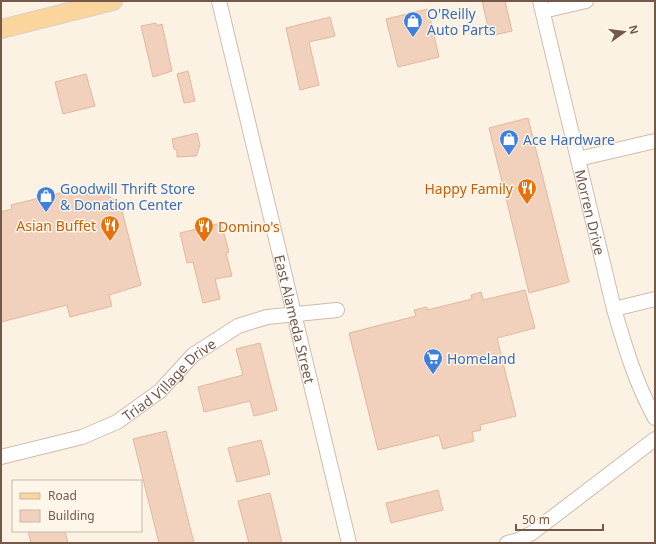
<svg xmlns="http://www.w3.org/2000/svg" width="656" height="544" font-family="'Noto Sans',sans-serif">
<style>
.building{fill:#f1d0bc;stroke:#e3b79c}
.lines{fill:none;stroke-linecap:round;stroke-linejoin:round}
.minor-casing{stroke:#cfbcad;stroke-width:16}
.major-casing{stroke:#d8d0cc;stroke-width:20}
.minor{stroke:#fff;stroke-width:14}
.major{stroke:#fad69d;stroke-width:18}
.labels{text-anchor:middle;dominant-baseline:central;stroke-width:3;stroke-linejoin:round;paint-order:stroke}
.shop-label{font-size:14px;fill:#366cbe;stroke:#fff6ea;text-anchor:start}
.food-label{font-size:14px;fill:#c56008;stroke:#fff6ea;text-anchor:end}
.street-label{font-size:14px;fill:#74584a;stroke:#fff6ea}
</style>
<rect width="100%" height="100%" fill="#fcf2e4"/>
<path class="building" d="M 482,1 L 505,1 L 512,31 L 490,36 Z
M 428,9 L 439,57 L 398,67 L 386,19 Z
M 330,17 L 335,36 L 309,42 L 319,85 L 300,90 L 286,28 Z
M 156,23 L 156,26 L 162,24 L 172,71 L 153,77 L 141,26 Z
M 188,71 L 195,101 L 184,103 L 177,74 Z
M 86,74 L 95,106 L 63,114 L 55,82 Z
M 528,118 L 569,282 L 529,293 L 489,128 Z
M 197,133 L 200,145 L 196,156 L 177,157 L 177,150 L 174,149 L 172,139 Z
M 72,190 L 73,193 L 84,191 L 85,195 L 99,191 L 120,203 L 141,285 L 109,295 L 112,306 L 70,317 L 67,305 L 1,322 L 1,212 L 12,209 L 11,205 Z
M 221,223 L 229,252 L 226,253 L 232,276 L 215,279 L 220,299 L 203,303 L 193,262 L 187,263 L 180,233 Z
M 525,290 L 535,328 L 497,338 L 516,416 L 480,425 L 481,430 L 472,432 L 474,441 L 443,449 L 439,435 L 378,450 L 349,333 L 416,316 L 414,310 L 427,307 L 427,310 L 472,299 L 471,295 L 481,292 L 483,300 Z
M 260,343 L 277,410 L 254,416 L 250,401 L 204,412 L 198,387 L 243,375 L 236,349 Z
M 166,431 L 194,543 L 159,543 L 133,439 Z
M 261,440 L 270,474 L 237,482 L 228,448 Z
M 438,490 L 443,510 L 391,523 L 386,503 Z
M 270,493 L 282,543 L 249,543 L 238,501 Z
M 28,531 L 65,531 L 68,543 L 31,543 Z"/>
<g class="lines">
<g class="minor-casing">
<g id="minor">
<path id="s1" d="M 219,1 L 349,543"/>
<path id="s2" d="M 540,1 L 614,309 C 625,347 636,384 655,418"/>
<path d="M 543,11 L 586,1"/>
<path d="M 578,159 L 655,141"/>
<path d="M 614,309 L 655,299"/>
<path id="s3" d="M 1,457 L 82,437 L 117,422 L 160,391 L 193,355 L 238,326 L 267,317 L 337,310"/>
<path d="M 507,543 L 519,540 L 532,533 L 655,439"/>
</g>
</g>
<g class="major-casing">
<path id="major" d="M 1,29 L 113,1"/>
</g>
<use href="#minor" class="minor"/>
<use href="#major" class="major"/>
</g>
<defs>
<g id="shop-pin" transform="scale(1)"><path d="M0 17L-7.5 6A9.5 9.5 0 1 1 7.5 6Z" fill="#3f7fe0" stroke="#fff6ea"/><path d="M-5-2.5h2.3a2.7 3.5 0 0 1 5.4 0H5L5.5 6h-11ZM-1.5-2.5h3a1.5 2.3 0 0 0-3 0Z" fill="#fff"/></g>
<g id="restaurant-pin" transform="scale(1)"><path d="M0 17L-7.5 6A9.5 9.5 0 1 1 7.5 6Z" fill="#e8710a" stroke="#fff6ea"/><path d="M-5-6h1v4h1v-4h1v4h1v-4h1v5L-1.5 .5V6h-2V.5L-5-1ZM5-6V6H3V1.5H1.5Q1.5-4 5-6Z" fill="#fff"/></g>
<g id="supermarket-pin" transform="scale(1)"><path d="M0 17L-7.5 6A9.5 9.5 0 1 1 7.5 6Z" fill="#3f7fe0" stroke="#fff6ea"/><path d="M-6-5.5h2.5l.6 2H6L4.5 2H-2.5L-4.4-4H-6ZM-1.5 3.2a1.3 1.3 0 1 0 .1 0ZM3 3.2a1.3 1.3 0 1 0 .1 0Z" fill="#fff"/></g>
</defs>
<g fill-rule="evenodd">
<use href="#shop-pin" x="413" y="21"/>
<use href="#shop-pin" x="509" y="139"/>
<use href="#restaurant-pin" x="527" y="188"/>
<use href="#shop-pin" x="46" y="196"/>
<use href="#restaurant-pin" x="110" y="225"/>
<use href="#restaurant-pin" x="204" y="226"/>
<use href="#supermarket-pin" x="433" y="358"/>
</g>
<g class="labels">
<g class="shop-label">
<text x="427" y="13">O'Reilly<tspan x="427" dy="16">Auto Parts</tspan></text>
<text x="523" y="139">Ace Hardware</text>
<text x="60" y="188">Goodwill Thrift Store<tspan x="60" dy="16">&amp; Donation Center</tspan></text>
<text x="447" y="358">Homeland</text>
</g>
<g class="food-label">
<text x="513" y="188">Happy Family</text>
<text x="96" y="225">Asian Buffet</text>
<text x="218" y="226" text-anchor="start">Domino's</text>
</g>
<g class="street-label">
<text stroke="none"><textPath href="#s2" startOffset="217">Morren Drive</textPath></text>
<text stroke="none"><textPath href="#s1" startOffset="327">East Alameda Street</textPath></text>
<text stroke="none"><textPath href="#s3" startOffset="189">Triad Village Drive</textPath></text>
</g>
</g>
<rect width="656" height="544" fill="none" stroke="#74584a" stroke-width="4"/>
<rect x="12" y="480" width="130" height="52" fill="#fff6ea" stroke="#c7b7aa"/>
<rect x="20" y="493" width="20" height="6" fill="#fad69d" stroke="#c7b7aa"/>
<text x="48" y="500" font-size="12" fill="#74584a">Road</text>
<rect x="20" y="510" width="20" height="12" fill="#f1d0bc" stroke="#c7b7aa"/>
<text x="48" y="520" font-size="12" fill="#74584a">Building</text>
<g transform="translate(624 32) rotate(76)" stroke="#fff6ea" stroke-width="3" paint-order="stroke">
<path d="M0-3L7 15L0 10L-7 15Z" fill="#74584a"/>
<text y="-6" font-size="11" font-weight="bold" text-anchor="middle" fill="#74584a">N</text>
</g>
<path d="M516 524v6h87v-6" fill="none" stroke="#74584a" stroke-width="2"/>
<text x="522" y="524" font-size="12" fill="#74584a" stroke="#fff6ea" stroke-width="3" paint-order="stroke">50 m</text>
</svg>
